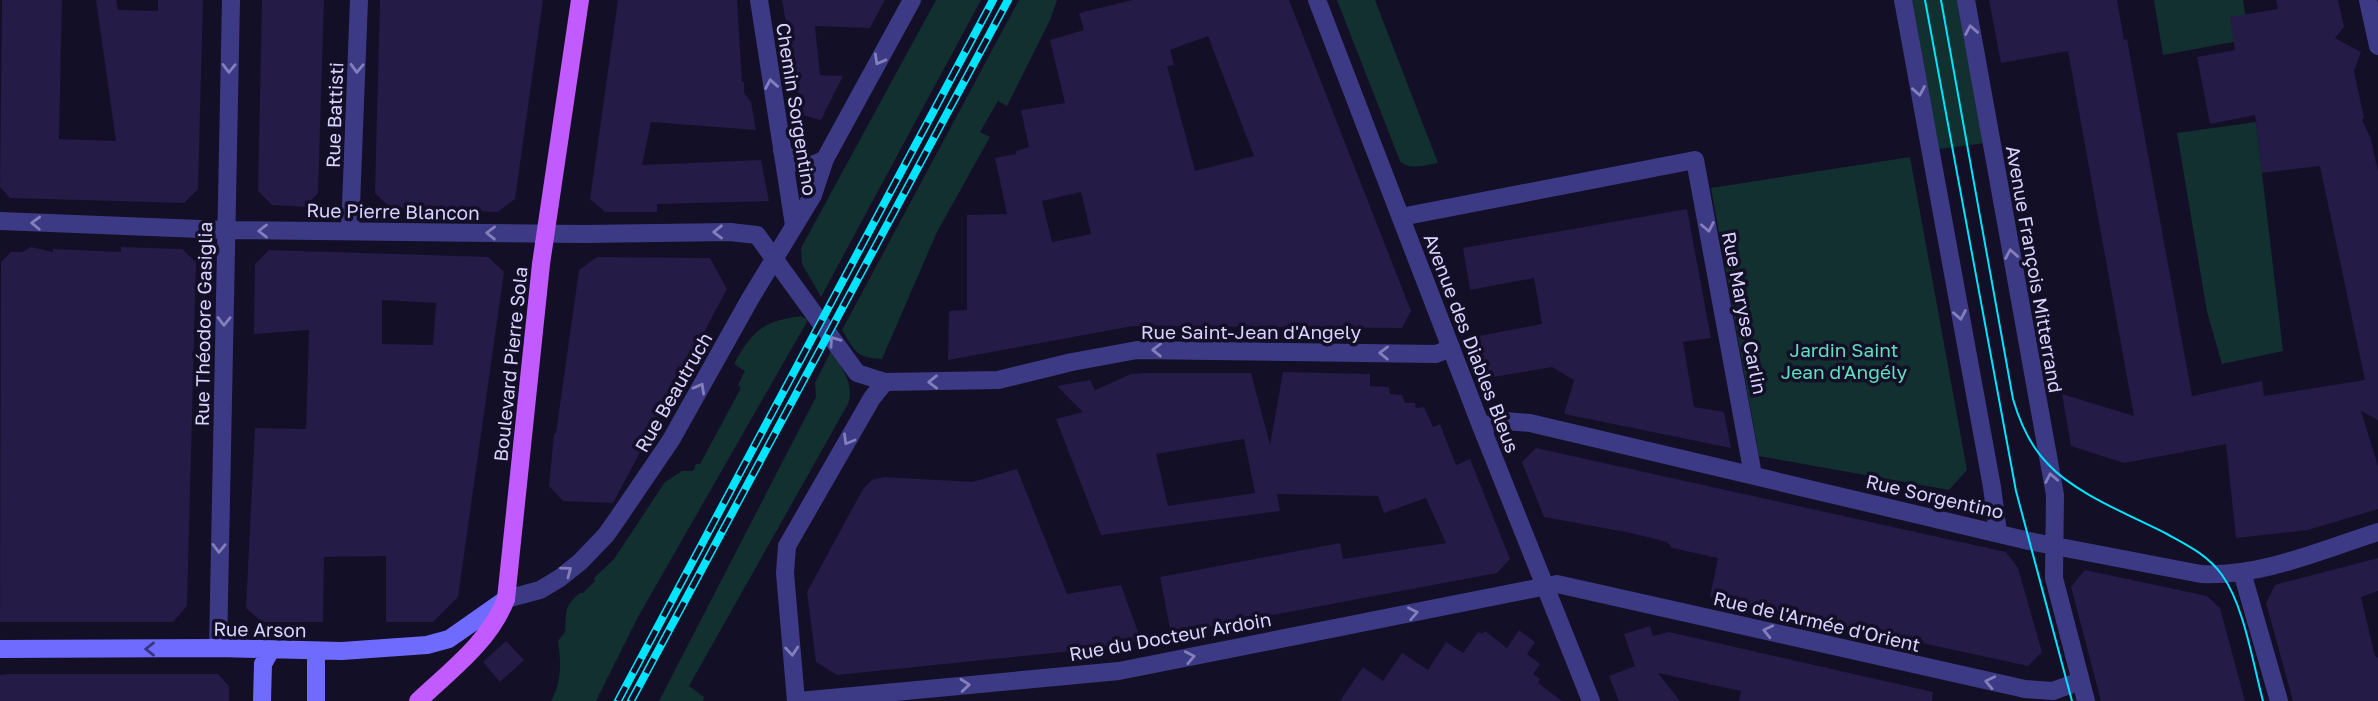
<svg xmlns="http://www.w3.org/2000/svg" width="2378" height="701" font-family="'Golos Text',sans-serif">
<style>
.green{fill:#12302f}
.building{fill:#241b47;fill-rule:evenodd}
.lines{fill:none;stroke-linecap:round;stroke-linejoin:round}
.minor{stroke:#3d3a85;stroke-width:18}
.tertiary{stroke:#3d3a85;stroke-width:18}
.secondary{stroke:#6f6bff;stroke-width:18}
.primary{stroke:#c25bff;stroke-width:18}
.tram{stroke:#00e5ff;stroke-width:2}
.rail-casing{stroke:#00e5ff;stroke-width:8}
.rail{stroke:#130f26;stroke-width:5;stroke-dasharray:16;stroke-linecap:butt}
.oneway{stroke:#837fbc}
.oneway2{stroke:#38347d}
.labels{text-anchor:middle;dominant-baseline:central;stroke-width:7;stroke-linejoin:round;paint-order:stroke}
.street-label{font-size:19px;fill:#d9d4ff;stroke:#130f26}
.park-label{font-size:19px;fill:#5fe0c0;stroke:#130f26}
</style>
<rect width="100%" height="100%" fill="#130f26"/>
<path class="green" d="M 936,0 L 981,0 L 821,297 L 802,264 L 801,248 Z
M 1019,0 L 1057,0 L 1050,20 L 1007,106 L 998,101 L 980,132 L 990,137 L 937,232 L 882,359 C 856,358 855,351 842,330 Z
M 1337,0 L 1375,0 L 1438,163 C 1425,165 1410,171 1400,161 Z
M 1912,0 L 1959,0 L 1985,143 L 1939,149 Z
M 2154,0 L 2243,0 L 2249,39 L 2163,55 Z
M 2256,122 L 2283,351 L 2222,364 L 2207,312 L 2177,133 Z
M 1910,157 L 1967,470 L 1949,490 L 1759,456 L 1711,188 Z
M 801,316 L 808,320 L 638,617 L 596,701 L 551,701 C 562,681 561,663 558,641 L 565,632 C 567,611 563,607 580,593 L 583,593 L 595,581 L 594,578 L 614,559 L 665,482 L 682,471 L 693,471 L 696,464 L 700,464 L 741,388 L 738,385 L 745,371 L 734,364 C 752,331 763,321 801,316 Z
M 831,351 C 842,368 855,384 848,404 L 689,686 L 704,697 L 703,701 L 659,701 L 816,397 L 815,383 Z"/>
<path class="building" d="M 2,0 L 62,0 L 59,139 L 116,141 L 96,0 L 116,0 L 118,10 L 158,11 L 158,0 L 203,0 L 198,189 L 184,203 L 10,198 L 0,187 Z
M 262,0 L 324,0 L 318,193 L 305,207 L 272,205 L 258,191 Z
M 380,0 L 543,0 L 515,199 L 498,212 L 390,208 L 375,193 Z
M 618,0 L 737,0 L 742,82 L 744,82 L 744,93 L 751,102 L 756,130 L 651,122 L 642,165 L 761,160 L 769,201 L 657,204 L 657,212 L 605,212 L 590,199 Z
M 782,0 L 885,0 L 870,28 L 815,26 L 820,75 L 843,76 L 821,120 L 802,115 Z
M 1133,0 L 1289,0 L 1411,311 L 1402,328 L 1133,326 L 948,360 L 949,311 L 967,310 L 967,215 L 1007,214 L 995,158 L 1016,154 L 1016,151 L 1029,147 L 1021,110 L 1065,103 L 1050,40 L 1084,30 L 1079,13 ZM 1208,36 L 1254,156 L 1195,171 L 1167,66 L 1174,65 L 1170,50 ZM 1081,192 L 1091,234 L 1052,242 L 1042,201 Z
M 1989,0 L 2117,0 L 2124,40 L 2127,39 L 2192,396 L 2262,381 L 2264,396 L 2365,380 L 2320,166 L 2262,173 L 2255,115 L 2210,124 L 2197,57 L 2235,50 L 2230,17 L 2278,9 L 2276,0 L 2338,0 L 2344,27 L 2335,38 L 2361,52 L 2354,71 L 2364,118 L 2362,120 L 2371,139 L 2378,172 L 2378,420 L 2361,411 L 2378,466 L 2378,509 L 2308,530 L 2236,538 L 2226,444 L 2124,463 L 2071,446 L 2062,394 L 2134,416 L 2068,51 L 2001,63 Z
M 1687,209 L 1711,338 L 1683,342 L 1694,407 L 1724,412 L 1731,448 L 1564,414 L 1574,380 L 1552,367 L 1487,378 L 1479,336 L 1542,324 L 1534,278 L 1470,290 L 1463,248 Z
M 31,247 L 53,252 L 53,249 L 121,252 L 121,247 L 182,249 L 196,262 L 187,606 L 173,622 L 0,622 L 1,262 L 11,252 L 22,252 Z
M 269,250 L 488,257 L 504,272 L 458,597 L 433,622 L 386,622 L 386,556 L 324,557 L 323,622 L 262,622 L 246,608 L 255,428 L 306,429 L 309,330 L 254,334 L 255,264 ZM 382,300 L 436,303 L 433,345 L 382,344 Z
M 597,257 L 710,258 L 727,289 L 613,503 L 563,501 L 549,486 L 554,434 L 556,433 L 579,270 Z
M 1283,372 L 1370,374 L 1370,386 L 1389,387 L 1390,394 L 1402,395 L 1405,403 L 1415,403 L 1416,408 L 1424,407 L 1433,427 L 1440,424 L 1456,465 L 1470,459 L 1510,559 L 1497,573 L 1171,634 L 1160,577 L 1340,543 L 1343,559 L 1446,543 L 1426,498 L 1384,513 L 1378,496 L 1277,494 L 1280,511 L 1101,535 L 1056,419 L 1083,412 L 1057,386 L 1090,380 L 1095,390 L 1131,374 L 1145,373 L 1251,373 L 1270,445 ZM 1244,439 L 1255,493 L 1168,506 L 1156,454 Z
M 1536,448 L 2006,552 L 2018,568 L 2042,652 L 2028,666 L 1710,597 L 1718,558 L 1672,548 L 1667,542 L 1631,533 L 1544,517 L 1522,462 Z
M 1017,469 L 1067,594 L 1121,585 L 1141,640 L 1083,650 L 837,675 L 816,662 L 807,592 L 863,489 L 872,480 L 884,477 L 972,482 Z
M 2378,558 L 2378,591 L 2361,597 L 2375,656 L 2378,658 L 2378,701 L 2293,701 L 2266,603 L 2275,585 Z
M 2085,570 L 2207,596 L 2220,608 L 2245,701 L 2101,701 L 2071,587 Z
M 1650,626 L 1653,636 L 1669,632 L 1933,692 L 1932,701 L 1739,701 L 1741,691 L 1658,673 L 1680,701 L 1619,701 L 1609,676 L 1635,666 L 1624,634 Z
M 1519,630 L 1535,642 L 1527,654 L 1540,664 L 1533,674 L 1540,679 L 1538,683 L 1562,701 L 1340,701 L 1363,667 L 1383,681 L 1402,653 L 1428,670 L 1446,642 L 1463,653 L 1478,632 L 1482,634 L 1485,631 L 1507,648 Z
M 506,641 L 524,660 L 500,682 L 483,662 Z
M 10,674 L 218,674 L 229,686 L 229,701 L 0,701 L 0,675 Z"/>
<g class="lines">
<path class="minor" d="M 759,0 L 794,225
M 1903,0 L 1992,487 L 1998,533
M 1966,0 L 2055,495 L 2054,578 L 2086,701
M 2368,0 L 2378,46
M 782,151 C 797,166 807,170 825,159
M 1401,217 L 1695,160 L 1753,475
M 0,221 L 225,230 L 583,234 L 730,232 L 757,235 L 857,373 L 885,382 L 998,380 L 1072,362 L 1137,350 L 1436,354 L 1451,348
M 350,231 L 359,0
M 1481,426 L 1505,421 L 1530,423 L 2029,541 L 2201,574 C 2261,577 2321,550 2378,532
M 2242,572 L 2279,701
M 506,599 L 540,590 L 560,578 L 580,562 L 606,535 L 620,515 L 671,440 L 750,299 L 813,195 L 825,159 L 912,0
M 218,648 L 231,0
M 796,701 L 785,573 L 787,546 L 872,398 L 885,382
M 799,701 L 1119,671 L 1557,584 L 2025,689 L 2053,691 L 2080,681"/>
<path class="tertiary" d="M 1317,0 L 1481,426 L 1591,701"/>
<path class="secondary" d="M 0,649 L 218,648 L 342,651 L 427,645 L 449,639 L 506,599
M 262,701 L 263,664 L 271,650
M 316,701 L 316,651"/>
<path class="primary" d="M 418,701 C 451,670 490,641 506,599 L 541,264 L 580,0"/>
<path class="tram" d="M 1925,0 L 2016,491 L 2072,701
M 1941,0 L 2013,399 C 2020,423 2030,446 2048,464 C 2074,493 2132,516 2167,534 C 2187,545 2208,555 2222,575 C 2244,605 2253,664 2263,701"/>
<g class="rail-casing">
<path id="rail" d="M 618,701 L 993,0
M 631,701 L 1008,0"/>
</g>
<use href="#rail" class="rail"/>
</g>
<defs><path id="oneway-chevron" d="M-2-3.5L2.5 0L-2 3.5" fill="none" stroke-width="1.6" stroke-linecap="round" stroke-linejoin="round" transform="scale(1.75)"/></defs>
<g class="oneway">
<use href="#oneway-chevron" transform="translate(1971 30) rotate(-100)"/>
<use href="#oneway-chevron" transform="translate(879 60) rotate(119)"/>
<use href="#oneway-chevron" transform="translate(229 68) rotate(91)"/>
<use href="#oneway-chevron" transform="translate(357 68) rotate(92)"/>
<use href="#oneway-chevron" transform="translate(771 84) rotate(-100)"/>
<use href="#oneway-chevron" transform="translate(1919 91) rotate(80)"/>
<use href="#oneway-chevron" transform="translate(36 223) rotate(-178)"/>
<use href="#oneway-chevron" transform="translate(1708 227) rotate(79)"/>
<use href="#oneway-chevron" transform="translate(263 231) rotate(-180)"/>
<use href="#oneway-chevron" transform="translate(718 232) rotate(179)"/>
<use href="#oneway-chevron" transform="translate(491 233) rotate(-179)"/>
<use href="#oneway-chevron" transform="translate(2011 254) rotate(-100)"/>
<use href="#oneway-chevron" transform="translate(1960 315) rotate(80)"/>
<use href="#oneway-chevron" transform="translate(224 321) rotate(91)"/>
<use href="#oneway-chevron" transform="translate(834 341) rotate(-125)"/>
<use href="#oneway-chevron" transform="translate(1157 350) rotate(-179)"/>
<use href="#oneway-chevron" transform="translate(1384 353) rotate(-179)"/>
<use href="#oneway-chevron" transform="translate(933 382) rotate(179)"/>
<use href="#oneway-chevron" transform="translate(700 388) rotate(-61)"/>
<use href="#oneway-chevron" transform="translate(848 440) rotate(120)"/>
<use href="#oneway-chevron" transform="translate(2051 478) rotate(-101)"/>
<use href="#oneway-chevron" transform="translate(219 548) rotate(91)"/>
<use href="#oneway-chevron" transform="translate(567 571) rotate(-37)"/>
<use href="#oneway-chevron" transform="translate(1413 613) rotate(-11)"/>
<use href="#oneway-chevron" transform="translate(1768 631) rotate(-167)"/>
<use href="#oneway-chevron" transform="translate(792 651) rotate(85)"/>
<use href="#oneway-chevron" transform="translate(1190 657) rotate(-11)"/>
<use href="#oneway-chevron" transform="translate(1990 682) rotate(-167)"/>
<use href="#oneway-chevron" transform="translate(965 685) rotate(-5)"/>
</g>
<use class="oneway2" href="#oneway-chevron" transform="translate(150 649) rotate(180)"/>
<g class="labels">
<g class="street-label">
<text transform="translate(797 109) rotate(81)">Chemin Sorgentino</text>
<text transform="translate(334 115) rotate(-88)">Rue Battisti</text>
<text transform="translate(393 211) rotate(1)">Rue Pierre Blancon</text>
<text transform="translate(2035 269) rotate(80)">Avenue François Mitterrand</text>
<text transform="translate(1745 313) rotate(79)">Rue Maryse Carlin</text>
<text transform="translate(203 324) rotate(-89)">Rue Théodore Gasiglia</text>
<text x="1251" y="331">Rue Saint-Jean d'Angely</text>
<text transform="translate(1472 343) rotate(69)">Avenue des Diables Bleus</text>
<text transform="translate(510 364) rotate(-84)">Boulevard Pierre Sola</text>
<text transform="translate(673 392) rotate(-60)">Rue Beautruch</text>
<text transform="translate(1935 496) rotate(13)">Rue Sorgentino</text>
<text transform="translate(1817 621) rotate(13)">Rue de l'Armée d'Orient</text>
<text transform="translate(260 629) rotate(1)">Rue Arson</text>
<text transform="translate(1170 636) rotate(-10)">Rue du Docteur Ardoin</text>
</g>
<g class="park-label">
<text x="1844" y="349">Jardin Saint<tspan x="1844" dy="22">Jean d'Angély</tspan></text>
</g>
</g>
</svg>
